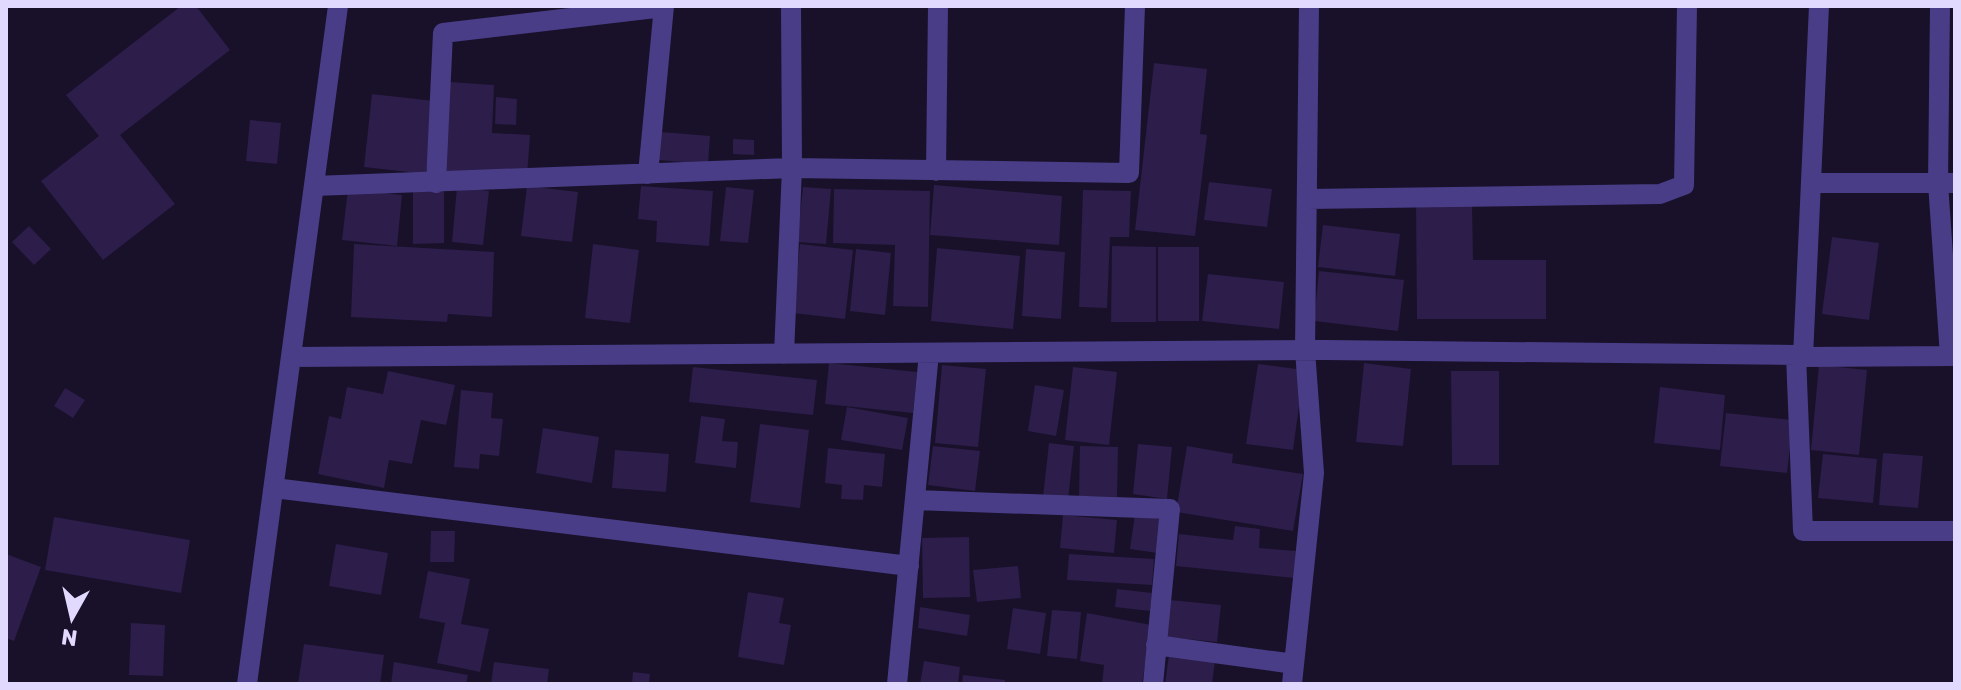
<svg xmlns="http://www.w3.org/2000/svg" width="1961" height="690" font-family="Rubik,sans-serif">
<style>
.building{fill:#2c1d4a}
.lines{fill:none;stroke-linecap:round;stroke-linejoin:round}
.minor{stroke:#493d87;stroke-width:20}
</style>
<rect width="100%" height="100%" fill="#181129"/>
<path class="building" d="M 181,6 L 196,6 L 230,50 L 120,135 L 175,204 L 103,260 L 41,181 L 99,136 L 66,95 Z
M 1154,63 L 1207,69 L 1200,134 L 1207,135 L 1195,236 L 1135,230 Z
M 450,82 L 494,85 L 492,133 L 530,135 L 527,176 L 445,171 Z
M 372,94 L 434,101 L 426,174 L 364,167 Z
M 496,97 L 517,99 L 516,125 L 495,124 Z
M 250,120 L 281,123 L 277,164 L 246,161 Z
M 661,132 L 710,136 L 708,164 L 658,160 Z
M 733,139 L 754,140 L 754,155 L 733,154 Z
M 1209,182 L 1272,189 L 1267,227 L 1204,220 Z
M 934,185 L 1062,196 L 1059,245 L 930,235 Z
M 527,186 L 578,192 L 572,242 L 521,236 Z
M 641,186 L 713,191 L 709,246 L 656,242 L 657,221 L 638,219 Z
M 457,187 L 489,191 L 483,245 L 452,242 Z
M 726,187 L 754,190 L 748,243 L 720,241 Z
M 803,187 L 831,189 L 826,244 L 797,242 Z
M 348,189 L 402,195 L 397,246 L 342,240 Z
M 834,189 L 930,191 L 928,307 L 893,306 L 895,245 L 833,243 Z
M 413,190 L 444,190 L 444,243 L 413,244 Z
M 1083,190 L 1131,191 L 1129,237 L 1110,237 L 1107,308 L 1079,307 Z
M 1416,204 L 1472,204 L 1473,260 L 1546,260 L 1546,319 L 1417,319 Z
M 1323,225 L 1400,234 L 1395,276 L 1318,267 Z
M 29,226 L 51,249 L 34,265 L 12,242 Z
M 1832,237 L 1879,243 L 1869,320 L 1822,314 Z
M 354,244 L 494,252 L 492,317 L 448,314 L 447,322 L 351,317 Z
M 593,244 L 639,250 L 630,323 L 585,318 Z
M 800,244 L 853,250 L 845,319 L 793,313 Z
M 1112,246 L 1156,247 L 1156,322 L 1111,322 Z
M 1158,247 L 1199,247 L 1199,321 L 1158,321 Z
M 937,248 L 1020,256 L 1013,329 L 931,321 Z
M 856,249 L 891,253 L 885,315 L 850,311 Z
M 1026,249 L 1065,252 L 1061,319 L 1022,316 Z
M 1319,271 L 1404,280 L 1398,331 L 1314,321 Z
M 1208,274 L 1284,282 L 1279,329 L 1202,321 Z
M 829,363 L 917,372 L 913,413 L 825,404 Z
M 1364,363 L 1411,369 L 1403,446 L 1356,442 Z
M 1258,364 L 1304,370 L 1293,450 L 1246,444 Z
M 942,365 L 986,369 L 978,447 L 935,443 Z
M 1819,365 L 1867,370 L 1859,455 L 1811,450 Z
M 693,367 L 817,380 L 813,415 L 689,402 Z
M 1073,367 L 1117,372 L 1109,445 L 1065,440 Z
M 388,371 L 455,385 L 446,425 L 421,420 L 412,464 L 389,460 L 384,488 L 318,474 L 329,416 L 341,419 L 347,387 L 383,394 Z
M 1451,371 L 1499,371 L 1499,465 L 1452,465 Z
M 1035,385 L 1064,390 L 1056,436 L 1028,431 Z
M 1660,387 L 1725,395 L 1720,450 L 1654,443 Z
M 65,388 L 85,400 L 73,418 L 54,406 Z
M 461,390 L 493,393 L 491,418 L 503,419 L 499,456 L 480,454 L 479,469 L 454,467 Z
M 847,407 L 908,418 L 902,450 L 841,440 Z
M 1726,413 L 1793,420 L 1787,473 L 1720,466 Z
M 701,416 L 725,419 L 722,441 L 738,442 L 736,468 L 695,463 Z
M 760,424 L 809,430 L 800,508 L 750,502 Z
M 543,428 L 599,437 L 592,483 L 536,473 Z
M 1049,443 L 1074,446 L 1068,500 L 1043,497 Z
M 1138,444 L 1172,447 L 1167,499 L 1133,494 Z
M 933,446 L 980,451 L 975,491 L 928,485 Z
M 1080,446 L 1118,447 L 1117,497 L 1079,496 Z
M 1187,446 L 1233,454 L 1232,463 L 1303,474 L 1293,531 L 1176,512 Z
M 828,448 L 885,454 L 882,487 L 864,485 L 863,500 L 841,499 L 842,485 L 825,483 Z
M 615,450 L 669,454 L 666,492 L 612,488 Z
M 1883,453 L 1923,456 L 1918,508 L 1879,505 Z
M 1823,454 L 1877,459 L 1873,503 L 1818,498 Z
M 1135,514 L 1163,519 L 1158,553 L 1130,549 Z
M 1063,515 L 1117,520 L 1114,553 L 1060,548 Z
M 54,517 L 190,540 L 181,593 L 45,570 Z
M 1235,526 L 1260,529 L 1259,548 L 1296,551 L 1294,578 L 1176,566 L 1179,534 L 1233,540 Z
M 431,531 L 455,531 L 454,562 L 430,562 Z
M 969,537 L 970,597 L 923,598 L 922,538 Z
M 336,544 L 388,553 L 381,595 L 329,586 Z
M 6,554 L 41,567 L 14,641 L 6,638 Z
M 1069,554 L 1154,559 L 1152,585 L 1067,580 Z
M 1018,566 L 1021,598 L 977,602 L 973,570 Z
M 428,571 L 470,579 L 461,624 L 489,629 L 480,672 L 437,663 L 445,623 L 419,618 Z
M 1117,589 L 1152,593 L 1150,611 L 1115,607 Z
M 748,592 L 784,598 L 779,623 L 791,625 L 784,665 L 738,657 Z
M 1170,600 L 1221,605 L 1217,642 L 1166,637 Z
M 920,607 L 970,615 L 967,636 L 918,628 Z
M 1013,608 L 1046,613 L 1040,654 L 1007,649 Z
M 1052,610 L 1081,612 L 1077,659 L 1047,656 Z
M 1087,613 L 1151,625 L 1142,684 L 1102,684 L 1104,665 L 1080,661 Z
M 131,623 L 165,625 L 163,676 L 129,675 Z
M 304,644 L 384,655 L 380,684 L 298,684 Z
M 1169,655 L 1215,661 L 1212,684 L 1165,684 Z
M 924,661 L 960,667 L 958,684 L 920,684 Z
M 394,662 L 468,675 L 466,684 L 391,684 Z
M 494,662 L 549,669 L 547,684 L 491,684 Z
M 633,672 L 650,674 L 649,684 L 632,684 Z
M 963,675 L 1005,680 L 1005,684 L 962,684 Z"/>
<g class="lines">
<path class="minor" d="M 1940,6 L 1938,183 L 1950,356
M 936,171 L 938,6
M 648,174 L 664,6
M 436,183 L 443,33 L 664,7
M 1812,183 L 1955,183
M 314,186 L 792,168 L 1129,173 L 1135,6
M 1307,199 L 1660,194 L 1684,185 L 1687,6
M 784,354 L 792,168 L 791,6
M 1796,355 L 1803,531 L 1955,531
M 291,357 L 1325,350 L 1796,355 L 1803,357 L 1955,356
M 1803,357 L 1819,6
M 274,488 L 909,566
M 915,500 L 1170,509 L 1153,684
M 1156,645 L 1294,664
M 247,684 L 338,6
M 897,684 L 929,353
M 1292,684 L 1314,473 L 1305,350 L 1309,6"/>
</g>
<rect width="1961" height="690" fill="none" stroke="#e2dafe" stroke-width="16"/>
<g transform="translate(72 618) rotate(188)" stroke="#181129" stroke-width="6" paint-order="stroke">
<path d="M0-6L14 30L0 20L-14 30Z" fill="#e2dafe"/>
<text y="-12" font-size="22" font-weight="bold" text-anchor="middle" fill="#e2dafe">N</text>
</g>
</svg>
